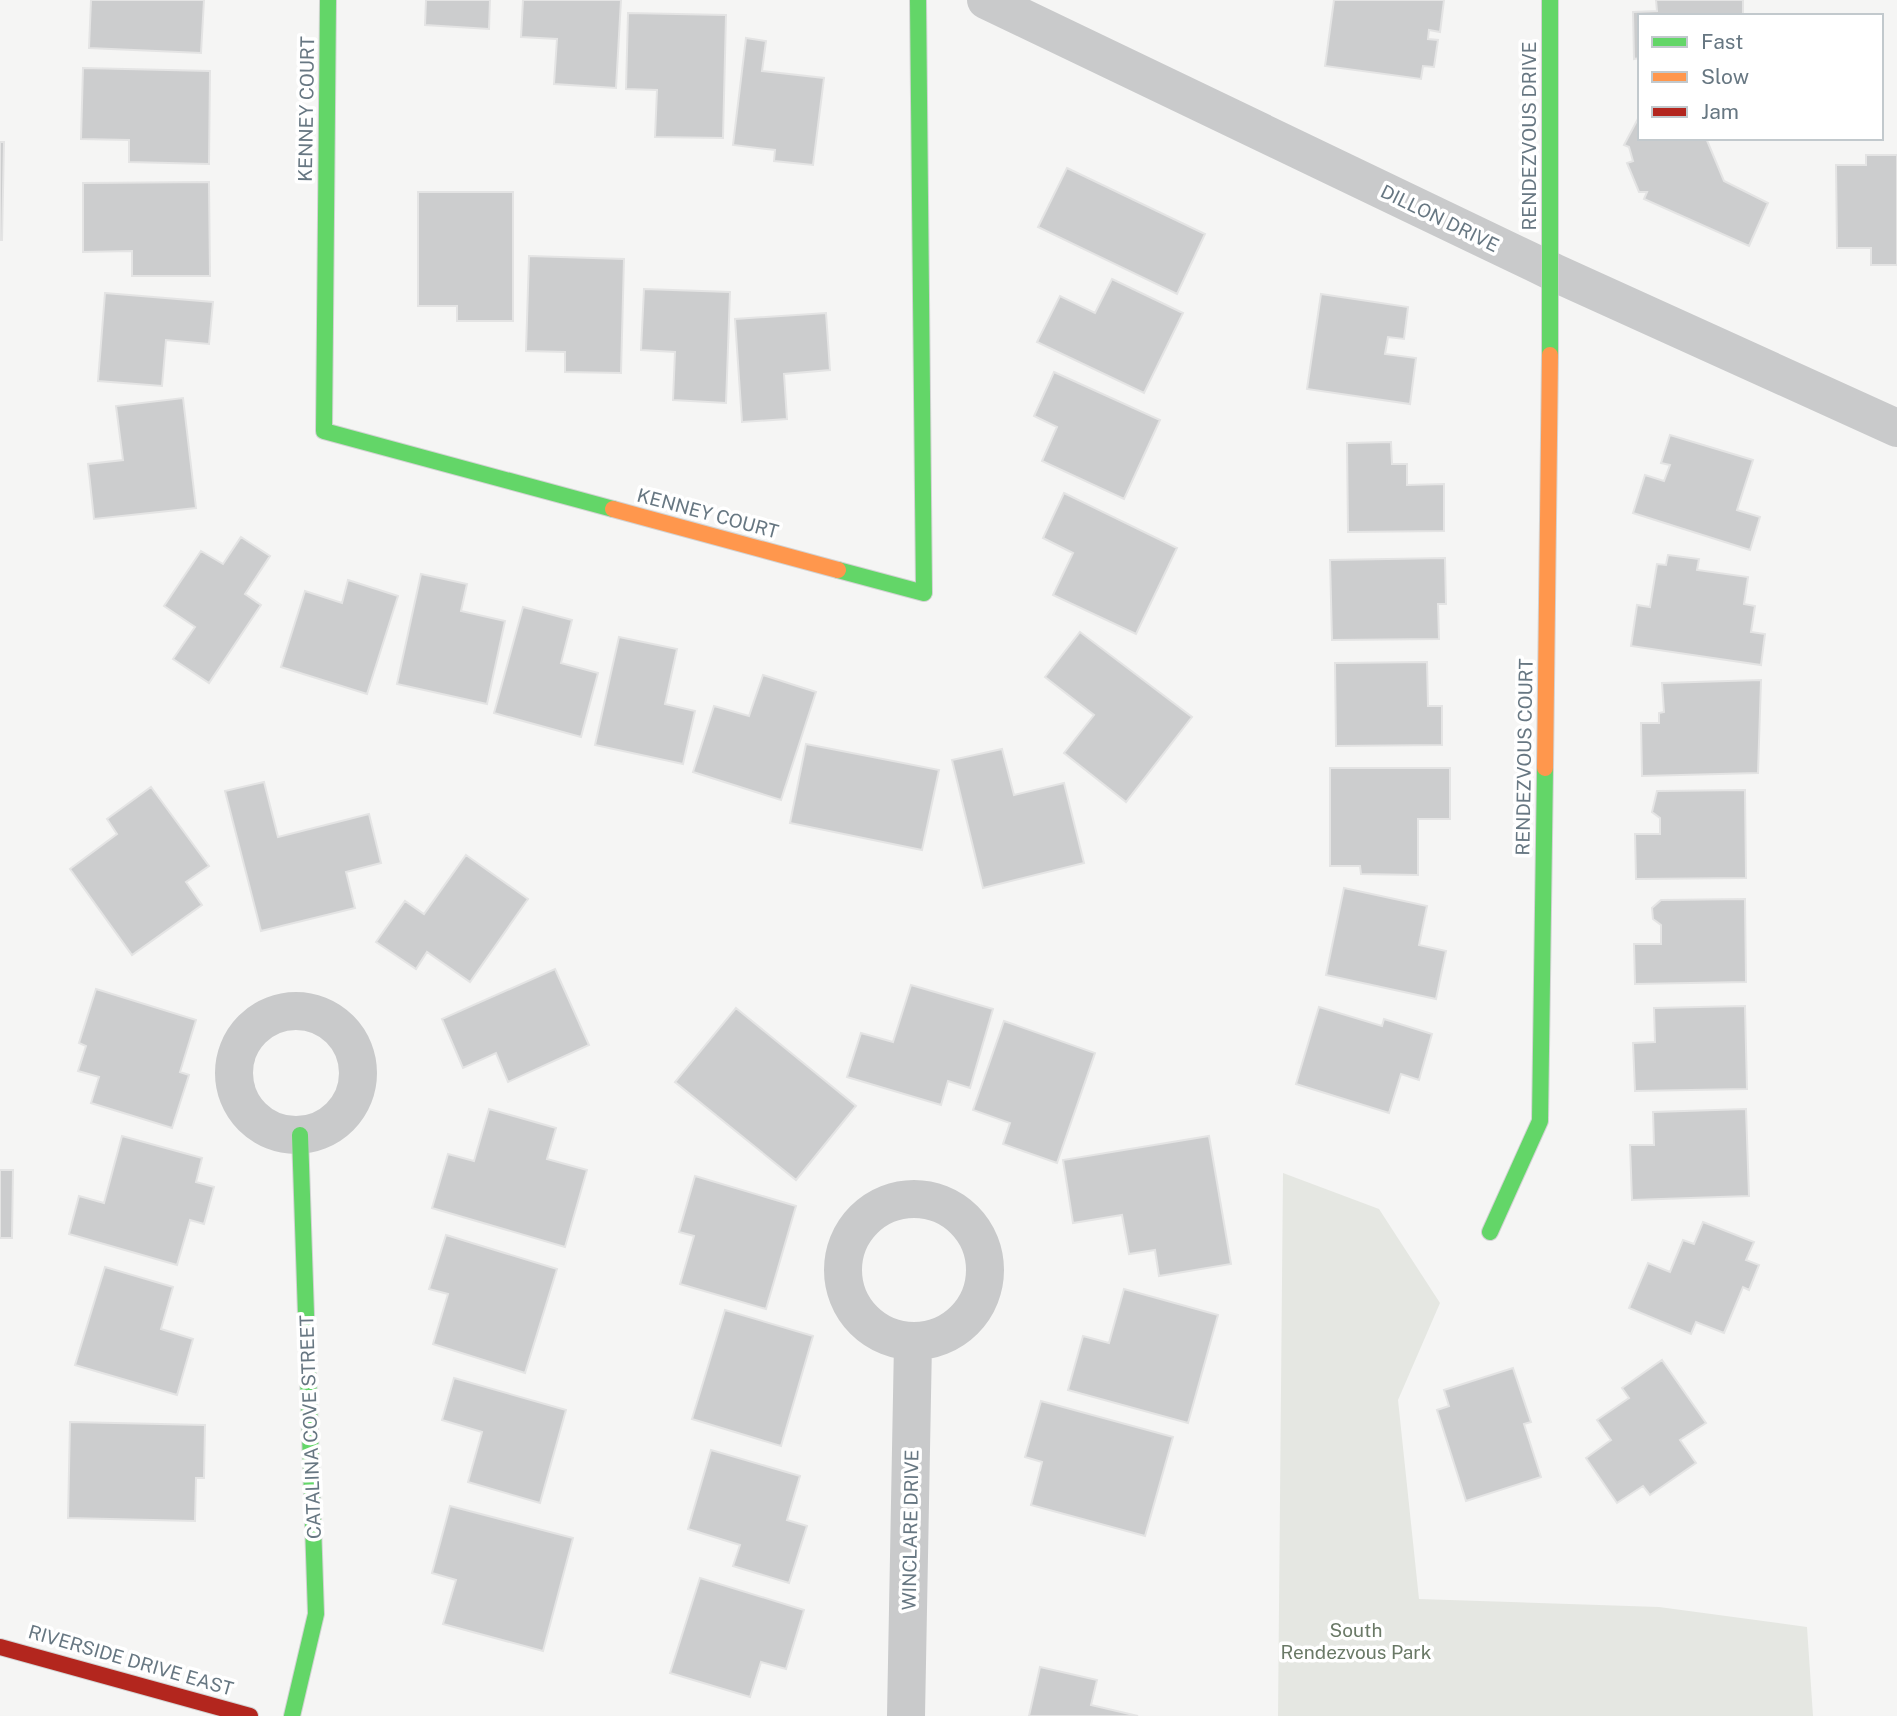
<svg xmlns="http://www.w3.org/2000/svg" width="1897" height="1716" font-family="'Public Sans',sans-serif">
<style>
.green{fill:#e5e7e2}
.building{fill:#cccdce;stroke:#e4e4e4;stroke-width:2}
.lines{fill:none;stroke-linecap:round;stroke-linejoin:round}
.fast-casing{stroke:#d2d3d3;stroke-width:18}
.slow-casing{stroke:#d2d3d3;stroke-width:18}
.jam-casing{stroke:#d2d3d3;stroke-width:18}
.street{stroke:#c9cacb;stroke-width:38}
.fast{stroke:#63d668;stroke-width:16}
.slow{stroke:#ff974d;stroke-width:16}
.jam{stroke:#b3261e;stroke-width:16}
.labels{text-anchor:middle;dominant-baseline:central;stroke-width:7;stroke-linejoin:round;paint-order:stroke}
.street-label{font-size:19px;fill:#677782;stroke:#fff}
.park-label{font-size:19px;fill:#6a7966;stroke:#fff}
</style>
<rect width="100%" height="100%" fill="#f5f5f4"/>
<path class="green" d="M 1283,1173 L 1379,1209 L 1440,1303 L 1398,1400 L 1419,1599 L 1659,1607 L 1807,1627 L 1813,1716 L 1278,1716 Z"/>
<path class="building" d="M 91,0 L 204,0 L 201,53 L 89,48 Z
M 426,0 L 490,0 L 489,29 L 425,25 Z
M 523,0 L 621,0 L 616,88 L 554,84 L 557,39 L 521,37 Z
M 1334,0 L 1444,0 L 1440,32 L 1429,30 L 1428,39 L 1438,40 L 1434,67 L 1423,66 L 1421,79 L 1325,66 Z
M 1656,0 L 1743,0 L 1743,16 L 1640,16 L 1640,58 L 1634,59 L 1633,12 L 1657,11 Z
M 628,13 L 726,15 L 723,138 L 655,137 L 657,90 L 626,89 Z
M 746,38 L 766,41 L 762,71 L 824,78 L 813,165 L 774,161 L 775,150 L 733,145 Z
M 83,68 L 210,71 L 209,164 L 129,162 L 129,140 L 81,139 Z
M 1640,115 L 1640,138 L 1706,138 L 1724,181 L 1768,203 L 1749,246 L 1644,199 L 1647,192 L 1639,192 L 1627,163 L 1633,161 L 1629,147 L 1624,145 Z
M 0,142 L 4,142 L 2,240 L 0,240 Z
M 1866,155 L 1897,155 L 1897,265 L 1871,265 L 1871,248 L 1837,248 L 1836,165 L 1866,165 Z
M 1067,168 L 1205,234 L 1177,294 L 1038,227 Z
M 209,182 L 210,276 L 132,276 L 132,251 L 83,252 L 83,183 Z
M 418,192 L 513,192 L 513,321 L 457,321 L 457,306 L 418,306 Z
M 529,256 L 624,259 L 621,373 L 565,372 L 565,352 L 526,351 Z
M 1112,279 L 1183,313 L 1144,393 L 1037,342 L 1060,296 L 1095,313 Z
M 644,289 L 730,292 L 726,403 L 673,400 L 675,352 L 641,350 Z
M 105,293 L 213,302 L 209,344 L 166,340 L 162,386 L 98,381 Z
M 1321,294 L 1408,307 L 1404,339 L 1388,337 L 1385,354 L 1416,358 L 1410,404 L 1307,389 Z
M 826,313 L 830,370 L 784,374 L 787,419 L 742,422 L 735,319 Z
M 1054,372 L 1160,420 L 1124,499 L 1042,461 L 1057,427 L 1034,416 Z
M 183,398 L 196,508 L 94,519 L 88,464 L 123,460 L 116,406 Z
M 1670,435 L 1753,460 L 1737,510 L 1760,517 L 1750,550 L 1633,513 L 1645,475 L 1664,481 L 1670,465 L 1661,463 Z
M 1391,442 L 1392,464 L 1407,464 L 1407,485 L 1444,484 L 1444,531 L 1348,532 L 1347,443 Z
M 1064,493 L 1177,548 L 1136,634 L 1053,595 L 1073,553 L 1043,538 Z
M 241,537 L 270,556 L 245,594 L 261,605 L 209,683 L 173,659 L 195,627 L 164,606 L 201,551 L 223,564 Z
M 1668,555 L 1699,559 L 1697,570 L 1748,577 L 1744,604 L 1755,606 L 1751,632 L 1765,634 L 1761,665 L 1631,646 L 1637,605 L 1650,607 L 1657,564 L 1666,565 Z
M 1445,558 L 1446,604 L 1438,604 L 1439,639 L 1332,640 L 1330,560 Z
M 421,574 L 467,584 L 461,611 L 505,621 L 487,704 L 397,684 Z
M 348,580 L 398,596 L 367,694 L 281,667 L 305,591 L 342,603 Z
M 523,607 L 572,620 L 561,663 L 598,673 L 581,737 L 494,713 Z
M 1080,632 L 1192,717 L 1126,802 L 1064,753 L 1094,715 L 1045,677 Z
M 619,637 L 677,649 L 665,704 L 695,711 L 683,764 L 595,745 Z
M 1427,662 L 1428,706 L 1442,706 L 1442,745 L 1336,746 L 1335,663 Z
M 763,675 L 816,692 L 781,800 L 693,772 L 714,706 L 749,716 Z
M 1761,680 L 1758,773 L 1642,776 L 1641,723 L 1659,723 L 1659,713 L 1664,712 L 1662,683 Z
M 806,744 L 939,770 L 922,850 L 790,823 Z
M 1002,749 L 1014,795 L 1064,783 L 1084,863 L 983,888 L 952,760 Z
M 1330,768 L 1450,768 L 1450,819 L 1418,819 L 1418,875 L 1361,874 L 1360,866 L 1330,866 Z
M 264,782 L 278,837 L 369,814 L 381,863 L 346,872 L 355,908 L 261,931 L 225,791 Z
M 151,787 L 209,866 L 186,882 L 202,905 L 132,955 L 70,869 L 117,834 L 107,819 Z
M 1745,790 L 1746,878 L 1636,879 L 1635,834 L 1660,834 L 1660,818 L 1652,812 L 1657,791 Z
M 466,855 L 528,899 L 470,982 L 427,952 L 416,969 L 376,942 L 405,901 L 424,914 Z
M 1344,888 L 1427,906 L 1419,945 L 1446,951 L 1436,999 L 1326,975 Z
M 1745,899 L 1746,982 L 1635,984 L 1634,944 L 1661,944 L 1661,925 L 1653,919 L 1652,908 L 1661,900 Z
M 555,969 L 589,1045 L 508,1082 L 496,1053 L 463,1068 L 442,1019 Z
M 911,985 L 993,1009 L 970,1088 L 948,1081 L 941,1105 L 847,1077 L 861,1033 L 893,1042 Z
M 96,989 L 196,1020 L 180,1072 L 189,1075 L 172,1128 L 91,1103 L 99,1077 L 78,1071 L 86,1046 L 79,1043 Z
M 1745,1006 L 1747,1089 L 1635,1091 L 1633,1043 L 1655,1042 L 1654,1008 Z
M 1319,1007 L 1382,1026 L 1384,1019 L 1432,1034 L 1419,1080 L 1401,1074 L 1389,1113 L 1296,1084 Z
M 736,1008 L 856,1106 L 796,1180 L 675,1082 Z
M 1004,1021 L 1095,1053 L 1057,1163 L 1003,1144 L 1010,1123 L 973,1110 Z
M 489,1109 L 556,1128 L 547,1159 L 587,1170 L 565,1247 L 432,1208 L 448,1154 L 474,1161 Z
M 1746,1109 L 1749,1196 L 1632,1200 L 1630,1145 L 1654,1145 L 1653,1112 Z
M 122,1136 L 202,1158 L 196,1182 L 214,1187 L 204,1224 L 190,1220 L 177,1265 L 69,1234 L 79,1196 L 104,1203 Z
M 1209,1136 L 1231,1264 L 1159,1276 L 1155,1250 L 1129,1254 L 1122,1215 L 1073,1223 L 1063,1160 Z
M 0,1170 L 13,1170 L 12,1238 L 0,1238 Z
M 695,1176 L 796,1206 L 766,1309 L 680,1284 L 694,1236 L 679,1232 Z
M 1703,1222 L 1754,1242 L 1746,1260 L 1759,1265 L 1749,1290 L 1743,1287 L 1724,1333 L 1696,1322 L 1691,1334 L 1629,1308 L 1648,1263 L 1670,1272 L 1683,1240 L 1694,1244 Z
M 446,1235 L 557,1269 L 525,1373 L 433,1344 L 448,1294 L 429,1289 Z
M 105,1267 L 173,1287 L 161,1329 L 193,1339 L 177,1395 L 75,1365 Z
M 1124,1289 L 1218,1315 L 1188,1423 L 1068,1390 L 1083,1336 L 1109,1343 Z
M 725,1310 L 813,1336 L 781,1446 L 692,1419 Z
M 1662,1360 L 1706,1423 L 1680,1440 L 1696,1463 L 1650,1495 L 1643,1486 L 1617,1503 L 1586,1458 L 1611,1440 L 1597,1420 L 1629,1398 L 1622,1388 Z
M 1513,1368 L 1531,1422 L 1524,1424 L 1541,1477 L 1466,1501 L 1437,1410 L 1449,1406 L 1444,1390 Z
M 454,1378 L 566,1410 L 540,1503 L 468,1482 L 482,1432 L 442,1420 Z
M 1041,1401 L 1173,1437 L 1145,1536 L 1031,1505 L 1042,1462 L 1025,1457 Z
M 70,1422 L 205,1425 L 204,1478 L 196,1478 L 195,1521 L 68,1518 Z
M 711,1450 L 800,1476 L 787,1520 L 807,1526 L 789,1583 L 733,1566 L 740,1545 L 688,1529 Z
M 450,1506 L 573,1538 L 543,1651 L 443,1624 L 456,1580 L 432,1573 Z
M 700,1578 L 804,1610 L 786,1669 L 761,1662 L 750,1697 L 670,1673 Z
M 1040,1667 L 1097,1680 L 1091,1705 L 1138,1716 L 1029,1716 Z"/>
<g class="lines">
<g class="fast-casing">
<path id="fast" d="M 328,0 L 324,431 L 613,509
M 1550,355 L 1550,0
M 838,570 L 924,593 L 918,0
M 1490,1232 L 1540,1121 L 1545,768
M 292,1716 L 316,1614 L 300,1135"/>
</g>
<g class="slow-casing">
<path id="slow" d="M 613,509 L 838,570
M 1545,768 L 1550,355"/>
</g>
<g class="jam-casing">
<path id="jam" d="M 0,1647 L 250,1716"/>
</g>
<path class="street" d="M 986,0 L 1551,271 L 1897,428
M234 1073a62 62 0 1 1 124 0a62 62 0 1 1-124 0Z
M843 1270a71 71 0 1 1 142 0a71 71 0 1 1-142 0Z
M 906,1716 L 913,1343"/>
<use href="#fast" class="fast"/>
<use href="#slow" class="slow"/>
<use href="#jam" class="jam"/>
</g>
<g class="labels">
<g class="street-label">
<text transform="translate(306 109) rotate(-89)">KENNEY COURT</text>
<text transform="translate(1529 136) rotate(-90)">RENDEZVOUS DRIVE</text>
<text transform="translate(1440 218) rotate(26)">DILLON DRIVE</text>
<text transform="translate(708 513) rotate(15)">KENNEY COURT</text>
<text transform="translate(1524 757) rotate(-89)">RENDEZVOUS COURT</text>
<text transform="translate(310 1427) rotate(-92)">CATALINA COVE STREET</text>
<text transform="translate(910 1530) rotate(-89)">WINCLARE DRIVE</text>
<text transform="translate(131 1660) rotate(16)">RIVERSIDE DRIVE EAST</text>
</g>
<g class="park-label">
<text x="1356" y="1630">South<tspan x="1356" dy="22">Rendezvous Park</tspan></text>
</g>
</g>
<rect x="1638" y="14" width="245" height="126" fill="#ffffff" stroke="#c2c9cd" stroke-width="2"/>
<rect x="1652" y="37" width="35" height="10" fill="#63d668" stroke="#c2c9cd" stroke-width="2"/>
<text x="1701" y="49" font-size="21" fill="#677782">Fast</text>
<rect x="1652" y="72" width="35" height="10" fill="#ff974d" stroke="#c2c9cd" stroke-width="2"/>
<text x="1701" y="84" font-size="21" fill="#677782">Slow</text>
<rect x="1652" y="107" width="35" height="10" fill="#b3261e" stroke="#c2c9cd" stroke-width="2"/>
<text x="1701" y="119" font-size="21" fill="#677782">Jam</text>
</svg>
